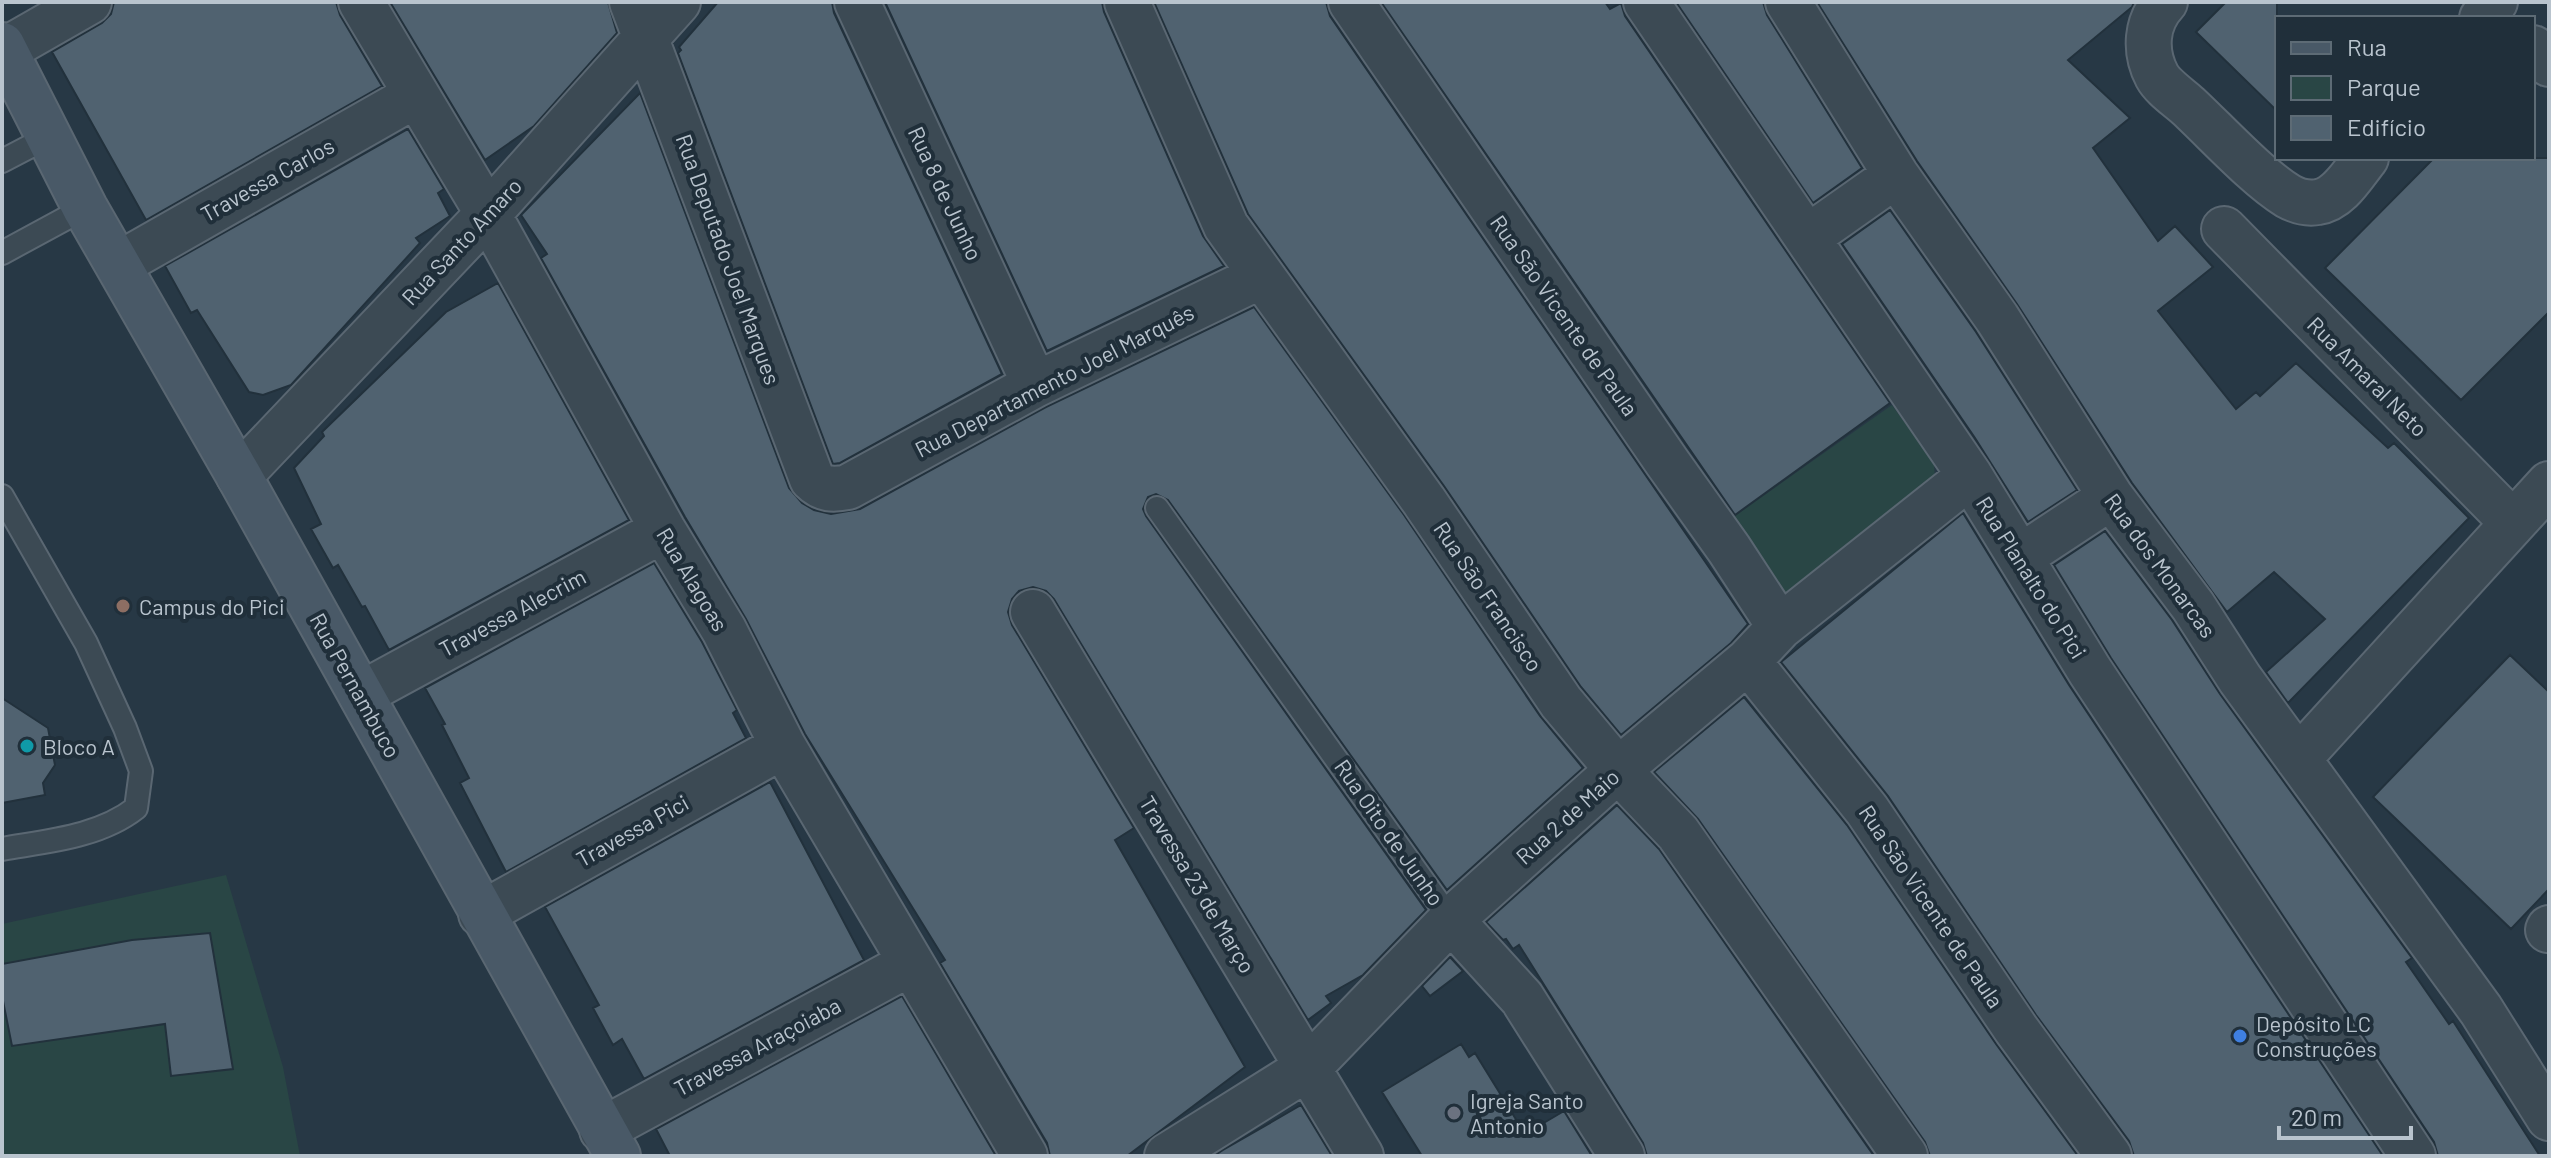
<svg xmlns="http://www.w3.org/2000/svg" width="2551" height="1158" font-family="Barlow,sans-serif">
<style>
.green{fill:#294645}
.building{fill:#506270;stroke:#22313c;stroke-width:2}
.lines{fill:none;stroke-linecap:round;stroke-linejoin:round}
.lane-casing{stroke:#5a6772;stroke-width:26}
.street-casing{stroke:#5a6772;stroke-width:48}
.secondary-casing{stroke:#5a6772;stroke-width:48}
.lane{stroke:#3c4a54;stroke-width:22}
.street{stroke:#3c4a54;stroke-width:44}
.secondary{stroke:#495967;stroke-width:44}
.education-dot{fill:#8d6e63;stroke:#202f3a;stroke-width:3}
.culture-dot{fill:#0f9aa8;stroke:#202f3a;stroke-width:3}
.shop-dot{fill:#3f7fe0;stroke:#202f3a;stroke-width:3}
.worship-dot{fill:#6b7280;stroke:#202f3a;stroke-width:3}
.labels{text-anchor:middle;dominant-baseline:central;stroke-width:8;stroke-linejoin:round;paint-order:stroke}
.street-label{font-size:22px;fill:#b9c4ce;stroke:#202f3a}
.poi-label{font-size:22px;fill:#b9c4ce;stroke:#202f3a;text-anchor:start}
</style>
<rect width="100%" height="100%" fill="#273845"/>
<path class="green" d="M 1892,405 L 1934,463 L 1935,480 L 1790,597 L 1781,595 L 1726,522 Z
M 226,875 L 283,1067 L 300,1156 L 2,1156 L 2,924 Z"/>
<path class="building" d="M 114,2 L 336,2 L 340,15 L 382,86 L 146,220 L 52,52 L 102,23 L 111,14 Z
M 390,2 L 608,2 L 617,33 L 534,126 L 485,160 Z
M 718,2 L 832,2 L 834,13 L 1002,374 L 840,463 L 833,464 L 678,53 L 681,50 L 679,47 Z
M 885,2 L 1102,2 L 1104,12 L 1203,236 L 1224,266 L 1047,351 Z
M 1154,2 L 1326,2 L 1330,16 L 1748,624 L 1731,643 L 1621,735 L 1581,687 L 1444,486 L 1248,214 Z
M 1381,2 L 1605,2 L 1610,9 L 1621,3 L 1625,16 L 1890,403 L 1735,515 Z
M 1676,2 L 1763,2 L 1767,15 L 1862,168 L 1813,203 Z
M 1817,2 L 2134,2 L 2132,7 L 2068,60 L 2130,118 L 2093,148 L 2158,241 L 2175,226 L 2213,267 L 2158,311 L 2236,409 L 2256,392 L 2260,396 L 2296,363 L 2388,448 L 2394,443 L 2469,518 L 2288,703 L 2266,672 L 2325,619 L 2274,572 L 2227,612 L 2132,483 L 2017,304 L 1917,161 Z
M 2226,2 L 2277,2 L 2277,111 L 2196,32 Z
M 640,93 L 789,488 L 802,503 L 814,510 L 831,514 L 860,509 L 1046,407 L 1254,307 L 1404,515 L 1540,716 L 1583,768 L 1447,890 L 1168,500 L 1156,494 L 1148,497 L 1143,509 L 1146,516 L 1426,910 L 1363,975 L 1326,996 L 1331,1003 L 1308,1020 L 1054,599 L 1046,591 L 1033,587 L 1019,591 L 1012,599 L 1008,612 L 1012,625 L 1134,828 L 1115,840 L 1245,1067 L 1127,1156 L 1050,1156 L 1047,1143 L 940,963 L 945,960 L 940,952 L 805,734 L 746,619 L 685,517 L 541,258 L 547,254 L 521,215 Z
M 408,129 L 444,189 L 438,193 L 450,216 L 416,238 L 420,243 L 291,385 L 263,395 L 249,392 L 197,310 L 191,313 L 165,266 Z
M 2434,158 L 2549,158 L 2549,312 L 2461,400 L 2325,268 Z
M 1890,210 L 1976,332 L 2077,490 L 2028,522 L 1975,438 L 1842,244 Z
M 498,283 L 629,520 L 389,650 L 365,606 L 362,607 L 338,565 L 333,568 L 311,529 L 321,524 L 294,468 L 324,436 L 322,432 L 446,312 Z
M 1963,513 L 2069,685 L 2383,1156 L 2134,1156 L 2129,1141 L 2036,1015 L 1888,796 L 1781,662 Z
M 2105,531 L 2172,620 L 2220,694 L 2406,950 L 2412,958 L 2406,962 L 2449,1024 L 2453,1021 L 2540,1156 L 2438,1156 L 2434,1142 L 2111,658 L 2054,565 Z
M 654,563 L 702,642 L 737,710 L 733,713 L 746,738 L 506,872 L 460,783 L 469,778 L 442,725 L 445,724 L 425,688 Z
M 2510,655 L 2549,692 L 2549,889 L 2511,929 L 2373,797 Z
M 1744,697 L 1847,825 L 1996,1044 L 2078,1156 L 1930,1156 L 1925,1142 L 1698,819 L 1654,772 Z
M 2,698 L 48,728 L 55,765 L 43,783 L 45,795 L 2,803 Z
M 770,782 L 864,960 L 644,1079 L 622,1039 L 613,1045 L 593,1008 L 599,1005 L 545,907 Z
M 1617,805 L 1659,849 L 1874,1156 L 1647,1156 L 1643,1143 L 1519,945 L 1513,949 L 1506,939 L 1503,940 L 1486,922 Z
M 210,933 L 233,1069 L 171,1076 L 165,1024 L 12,1046 L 2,996 L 2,964 L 132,940 Z
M 1450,957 L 1463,971 L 1430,996 L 1422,986 Z
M 902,996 L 996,1156 L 670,1156 L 656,1129 Z
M 1461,1044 L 1469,1057 L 1475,1053 L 1525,1134 L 1564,1111 L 1592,1156 L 1422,1156 L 1382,1092 Z
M 1301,1105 L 1332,1156 L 1214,1156 L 1223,1150 Z"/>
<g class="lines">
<g class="lane-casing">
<path id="lane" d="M 2,161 L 50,136
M 2,253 L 85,208
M 2,496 L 86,643 L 125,728 L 141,771 L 136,808 C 99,837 47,841 2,849
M 1157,508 L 1451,920"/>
</g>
<g class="street-casing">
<path id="street" d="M 361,2 L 488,214 L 663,530 L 724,630 L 783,746 L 1025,1156
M 632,2 L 812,479 C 823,490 833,490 848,487 L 1035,385 L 1261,276
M 857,2 L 1035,385
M 1127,2 L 1226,226 L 1424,501 L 1561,702 L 1618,770 L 1678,833 L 1905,1156
M 1351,2 L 1667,462 L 1729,549 L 1780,627
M 1646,2 L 1970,476 L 2090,671 L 2413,1156
M 1788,2 L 1896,175 L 1997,318 L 2111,497 L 2193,606 L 2240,679 L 2481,1010 L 2549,1118
M 2165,2 C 2146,22 2144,51 2157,76 C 2163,87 2178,97 2188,106 C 2216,132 2257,177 2288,196 C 2297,201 2307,204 2318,202 C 2339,199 2353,174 2366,158
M 2482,18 L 2495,2
M 2533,48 L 2549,64
M 5,50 L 89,2
M 2224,229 L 2513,523
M 1808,237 L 1896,175
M 119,264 L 416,95
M 239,476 L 488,214 L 678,2
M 2020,557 L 2111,497
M 1033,612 L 1361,1156
M 1748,661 L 1867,810 L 2016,1029 L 2109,1156
M 361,694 L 663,530
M 2298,759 L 2549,484
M 481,914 L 783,746
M 1451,920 L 1522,998 L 1622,1156
M 2548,930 L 2549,928
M 602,1130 L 911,963
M 1167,1156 L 1309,1067 L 1451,920 L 1618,770 L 1748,661 L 1780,627 L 1970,476"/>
</g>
<g class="secondary-casing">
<path id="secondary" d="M 2,45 L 85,208 L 239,476 L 618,1156"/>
</g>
<use href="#lane" class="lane"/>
<use href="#street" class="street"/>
<use href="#secondary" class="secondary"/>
</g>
<circle class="education-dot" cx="123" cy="606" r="8"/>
<circle class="culture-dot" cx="27" cy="746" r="8"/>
<circle class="shop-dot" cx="2240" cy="1036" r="8"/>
<circle class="worship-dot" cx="1454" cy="1113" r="8"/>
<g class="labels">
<g class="street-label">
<text transform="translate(267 179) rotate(-29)">Travessa Carlos</text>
<text transform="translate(946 193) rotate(65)">Rua 8 de Junho</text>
<text transform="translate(461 241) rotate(-47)">Rua Santo Amaro</text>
<text transform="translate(729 259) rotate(70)">Rua Deputado Joel Marques</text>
<text transform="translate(1565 315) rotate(55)">Rua São Vicente de Paula</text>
<text transform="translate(2368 376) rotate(45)">Rua Amaral Neto</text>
<text transform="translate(1054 380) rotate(-27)">Rua Departamento Joel Marquês</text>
<text transform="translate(2161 565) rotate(54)">Rua dos Monarcas</text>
<text transform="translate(2032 577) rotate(58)">Rua Planalto do Pici</text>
<text transform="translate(693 579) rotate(59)">Rua Alagoas</text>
<text transform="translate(1489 596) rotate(56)">Rua São Francisco</text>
<text transform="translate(512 612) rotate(-28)">Travessa Alecrim</text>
<text transform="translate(356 685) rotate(61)">Rua Pernambuco</text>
<text transform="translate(1567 816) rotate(-42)">Rua 2 de Maio</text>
<text transform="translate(632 830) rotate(-29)">Travessa Pici</text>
<text transform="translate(1390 832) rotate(55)">Rua Oito de Junho</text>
<text transform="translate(1198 884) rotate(59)">Travessa 23 de Março</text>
<text transform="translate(1932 906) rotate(56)">Rua São Vicente de Paula</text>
<text transform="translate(757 1046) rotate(-28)">Travessa Araçoiaba</text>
</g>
<g class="poi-label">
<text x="139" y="606">Campus do Pici</text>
<text x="43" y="746">Bloco A</text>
<text x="2256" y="1023">Depósito LC<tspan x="2256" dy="25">Construções</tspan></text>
<text x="1470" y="1100">Igreja Santo<tspan x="1470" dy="25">Antonio</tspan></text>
</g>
</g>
<rect width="2551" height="1158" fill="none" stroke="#b9c4ce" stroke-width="8"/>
<rect x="2275" y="16" width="260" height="144" fill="#202f3a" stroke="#5d6b75" stroke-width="2"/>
<rect x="2291" y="42" width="40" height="12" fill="#495967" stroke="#5d6b75" stroke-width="2"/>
<text x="2347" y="56" font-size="24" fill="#b9c4ce">Rua</text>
<rect x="2291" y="76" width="40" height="24" fill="#294645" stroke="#5d6b75" stroke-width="2"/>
<text x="2347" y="96" font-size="24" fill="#b9c4ce">Parque</text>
<rect x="2291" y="116" width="40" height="24" fill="#506270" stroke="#5d6b75" stroke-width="2"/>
<text x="2347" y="136" font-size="24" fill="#b9c4ce">Edifício</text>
<path d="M2279 1126v12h132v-12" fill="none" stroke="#b9c4ce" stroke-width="4"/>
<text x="2291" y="1126" font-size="24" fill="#b9c4ce" stroke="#202f3a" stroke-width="6" paint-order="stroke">20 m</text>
</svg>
